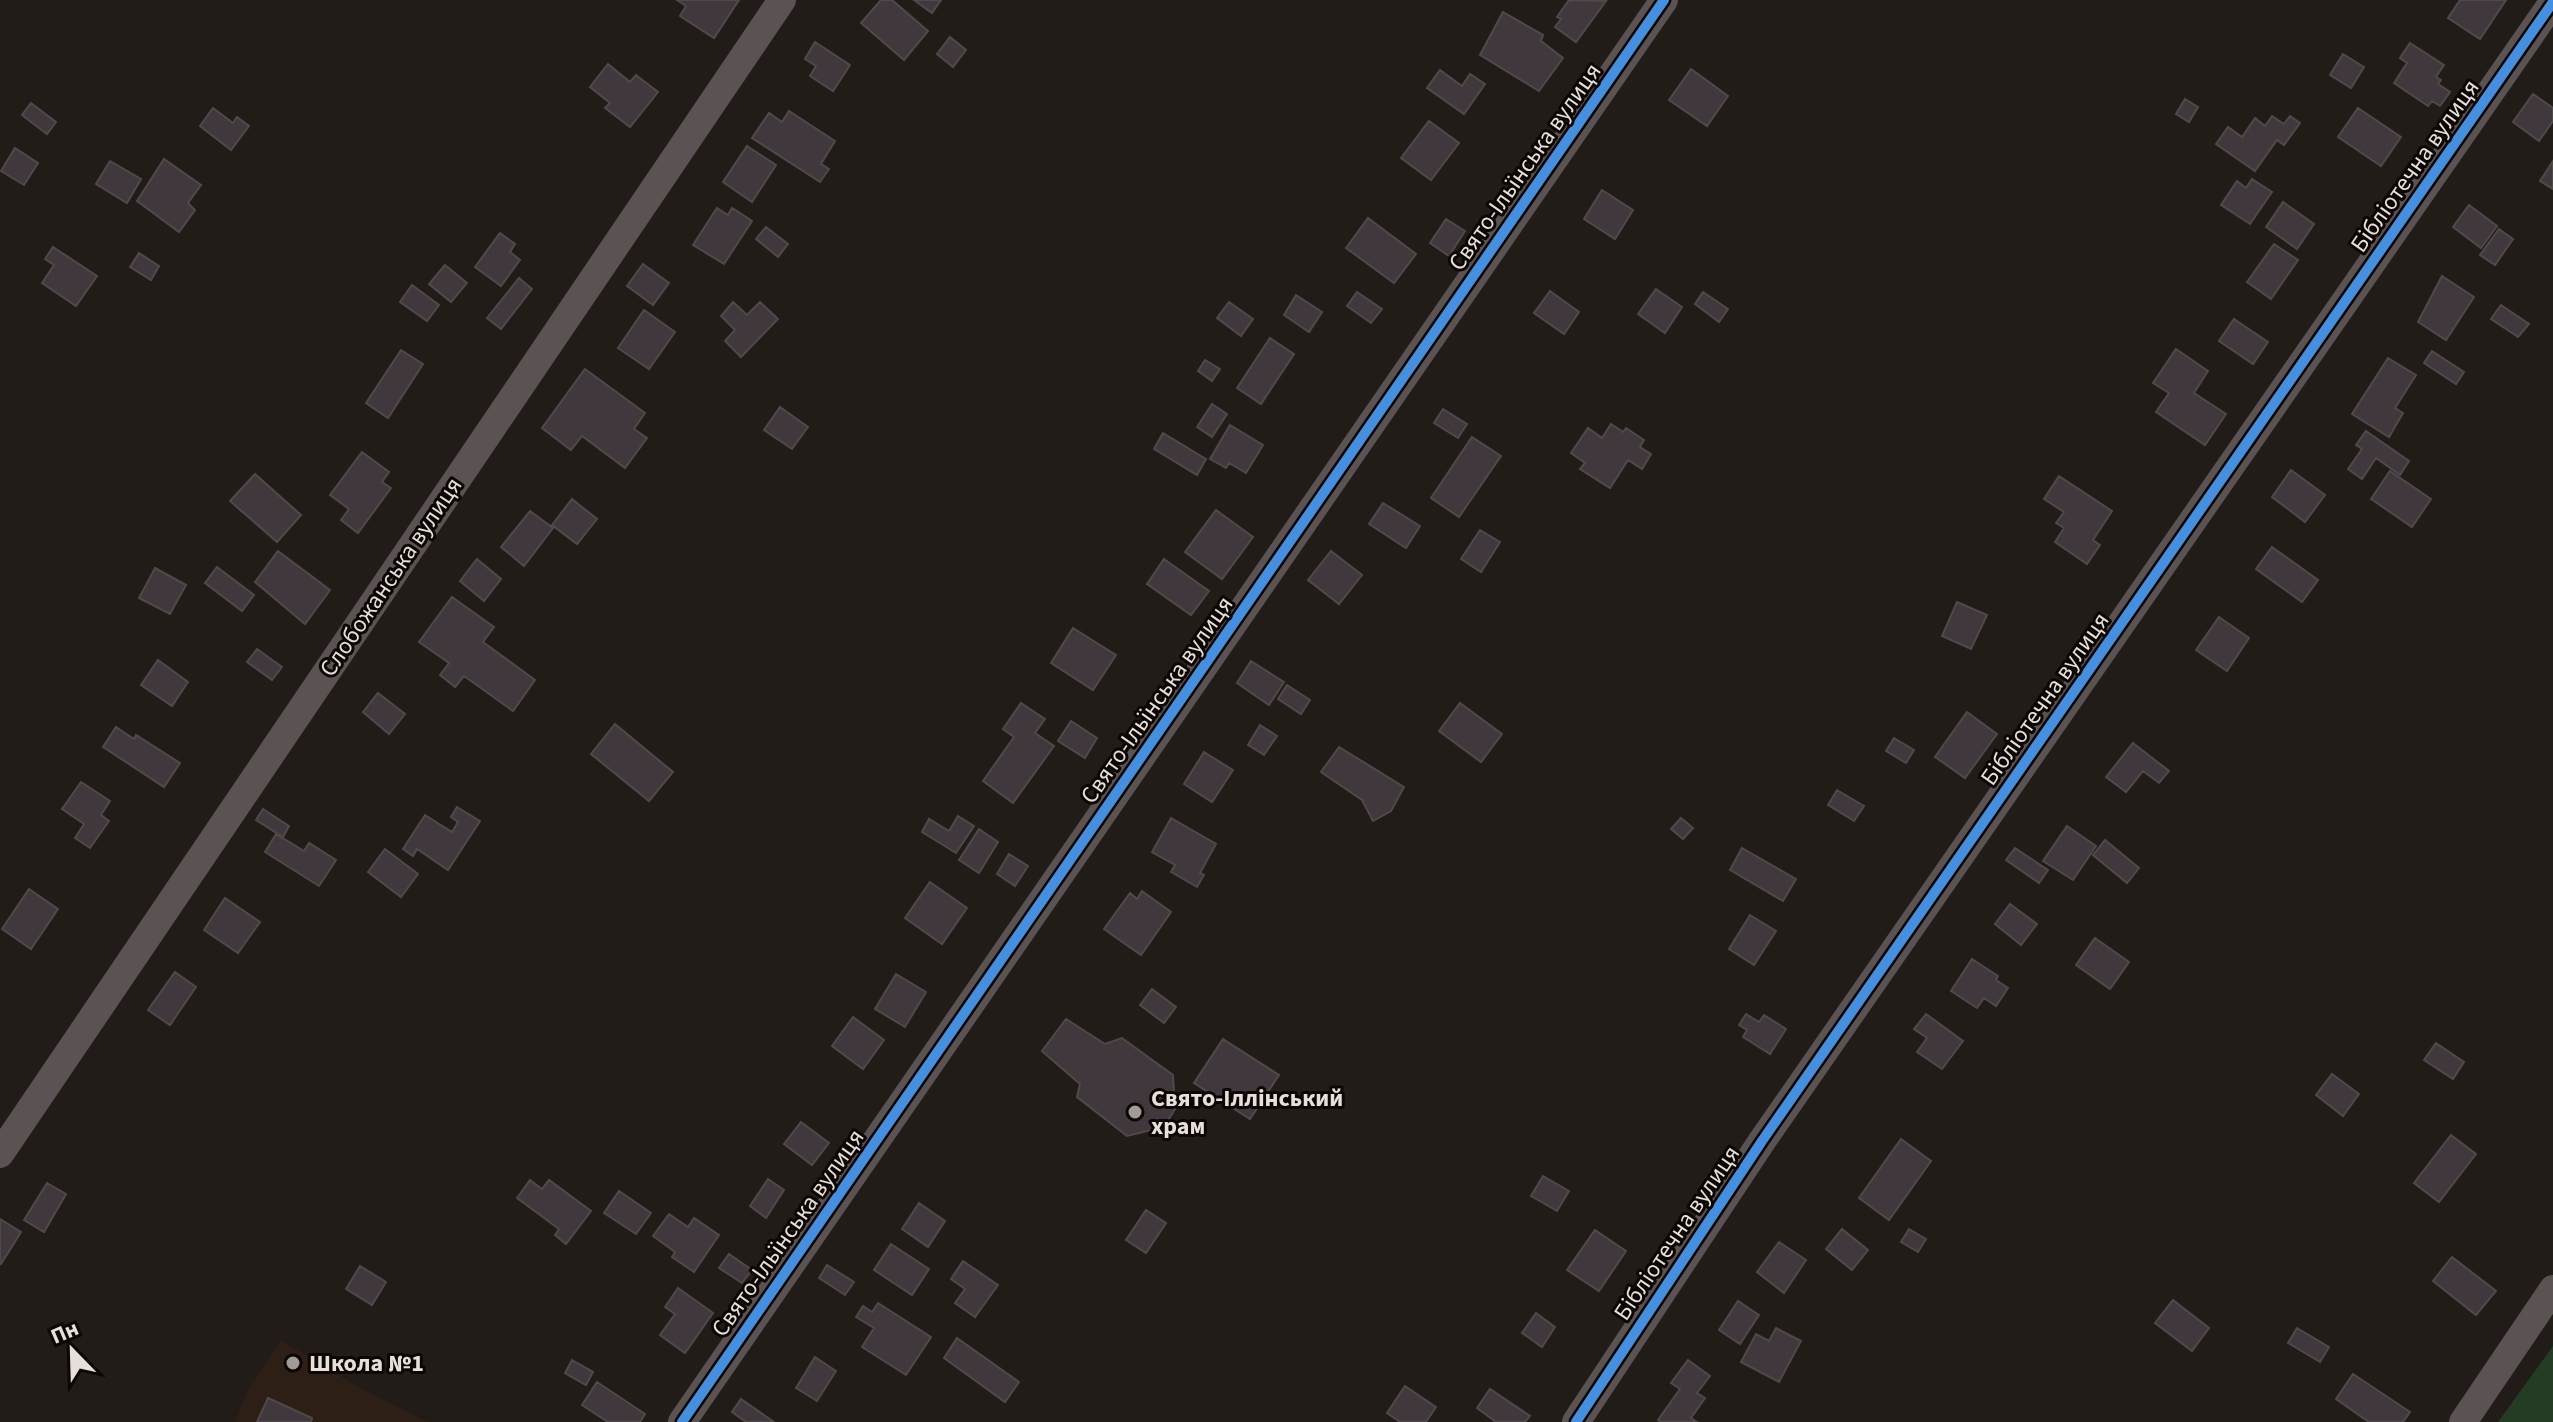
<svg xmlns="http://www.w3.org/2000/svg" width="2553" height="1422" font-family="'Source Sans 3',sans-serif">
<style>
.built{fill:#2e1f16}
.green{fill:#233c23}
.building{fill:#40383c;stroke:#4e4a4a;stroke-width:2}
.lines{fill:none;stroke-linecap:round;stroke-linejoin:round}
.minor{stroke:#5b5353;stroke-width:28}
.cycleway-casing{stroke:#0c0705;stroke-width:15}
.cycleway{stroke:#468fdf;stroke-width:10}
.poi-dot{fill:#a19b96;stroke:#0c0705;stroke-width:3}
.labels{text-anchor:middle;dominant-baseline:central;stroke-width:6;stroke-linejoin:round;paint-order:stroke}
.street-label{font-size:24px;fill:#e6dfda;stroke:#0c0705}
.poi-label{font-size:24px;font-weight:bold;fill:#e6dfda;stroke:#0c0705;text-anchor:start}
</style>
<rect width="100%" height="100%" fill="#221c19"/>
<path class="built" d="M 281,1340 L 358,1387 L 427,1422 L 235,1422 L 249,1387 Z"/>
<path class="green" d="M 2553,1346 L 2553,1422 L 2498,1422 Z"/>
<path class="building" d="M 677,0 L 739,0 L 714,38 L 680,16 L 686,6 Z
M 881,0 L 892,0 L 928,31 L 904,60 L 861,23 Z
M 914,0 L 941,0 L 932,13 Z
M 1569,0 L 1606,1 L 1576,42 L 1555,27 L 1561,19 L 1557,17 Z
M 2460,0 L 2506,0 L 2480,39 L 2448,18 Z
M 1503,12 L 1543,35 L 1541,41 L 1563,58 L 1539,91 L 1480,55 Z
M 950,37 L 966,50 L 953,67 L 937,54 Z
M 815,42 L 850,65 L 833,91 L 810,76 L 816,66 L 805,59 Z
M 2410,43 L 2444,65 L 2436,77 L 2441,80 L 2438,84 L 2450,92 L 2440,106 L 2432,101 L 2428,106 L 2394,83 L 2407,63 L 2400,58 Z
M 2343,54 L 2364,67 L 2351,88 L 2330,75 Z
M 608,64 L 630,82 L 636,75 L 658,92 L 630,127 L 605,108 L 610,103 L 590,87 Z
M 1691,69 L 1728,96 L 1707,126 L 1669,100 Z
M 1440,70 L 1462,86 L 1470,74 L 1485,84 L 1464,114 L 1427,88 Z
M 2533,94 L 2553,108 L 2553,121 L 2539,141 L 2513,122 Z
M 2185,99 L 2198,107 L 2189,122 L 2176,114 Z
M 31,103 L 56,122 L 47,134 L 22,115 Z
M 213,108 L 233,123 L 237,117 L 249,126 L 231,150 L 200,126 Z
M 2358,108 L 2401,137 L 2381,166 L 2338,137 Z
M 789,111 L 835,141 L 821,164 L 829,169 L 820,182 L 752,138 L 769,113 L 782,122 Z
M 2272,116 L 2284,124 L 2290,116 L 2300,123 L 2284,145 L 2277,140 L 2255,171 L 2216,144 L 2228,127 L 2242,137 L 2255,118 L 2265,126 Z
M 1429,121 L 1459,143 L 1431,180 L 1401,158 Z
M 747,146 L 776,165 L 752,202 L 723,182 Z
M 15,148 L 38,163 L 24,185 L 1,171 Z
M 164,159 L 201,185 L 188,203 L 195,210 L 179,232 L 137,201 Z
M 110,161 L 141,179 L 127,203 L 96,184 Z
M 2553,161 L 2553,189 L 2540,181 Z
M 2252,179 L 2272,192 L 2250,224 L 2221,205 L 2237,181 L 2246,188 Z
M 1602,190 L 1633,210 L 1615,239 L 1584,219 Z
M 2283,202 L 2314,224 L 2297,249 L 2266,227 Z
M 2469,205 L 2497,226 L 2481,248 L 2453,227 Z
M 717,208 L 728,215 L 732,208 L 752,221 L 724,264 L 693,245 Z
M 1368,218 L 1416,254 L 1394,283 L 1346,248 Z
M 1446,219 L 1465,231 L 1449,256 L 1430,243 Z
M 766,227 L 788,244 L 778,257 L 756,239 Z
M 2499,229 L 2513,239 L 2495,265 L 2480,255 Z
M 500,233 L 515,244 L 510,252 L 520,260 L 501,286 L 475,267 Z
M 2274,244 L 2298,260 L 2271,299 L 2247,282 Z
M 53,247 L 97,276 L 76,306 L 42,283 L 54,265 L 45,259 Z
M 139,253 L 159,266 L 151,280 L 130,267 Z
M 643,264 L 669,283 L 653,305 L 627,286 Z
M 445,265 L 467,283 L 451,302 L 429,284 Z
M 2442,276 L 2474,297 L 2446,340 L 2418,322 Z
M 519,278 L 532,289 L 501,329 L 487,318 Z
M 412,285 L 439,305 L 427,321 L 400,302 Z
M 1656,289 L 1682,307 L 1665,333 L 1638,314 Z
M 1550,291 L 1579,312 L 1564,334 L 1534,313 Z
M 1357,292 L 1382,309 L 1371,323 L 1347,306 Z
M 1703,292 L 1728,309 L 1719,322 L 1695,304 Z
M 1296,295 L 1322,312 L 1309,332 L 1284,315 Z
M 733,302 L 747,315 L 760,302 L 778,319 L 741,357 L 725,341 L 735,330 L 721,316 Z
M 1229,302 L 1253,319 L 1241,336 L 1217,318 Z
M 2501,305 L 2529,324 L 2518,337 L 2491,319 Z
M 644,310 L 675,332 L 649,369 L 618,348 Z
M 2234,319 L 2268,342 L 2253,364 L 2219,341 Z
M 1270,338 L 1294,354 L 1261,404 L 1237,388 Z
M 2176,349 L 2208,371 L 2194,393 L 2226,414 L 2205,445 L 2156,412 L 2169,393 L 2153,383 Z
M 401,350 L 423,364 L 388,418 L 366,403 Z
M 2432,351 L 2464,372 L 2456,384 L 2424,363 Z
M 2388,358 L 2416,375 L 2395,408 L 2403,413 L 2389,437 L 2352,414 Z
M 1205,360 L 1220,369 L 1212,381 L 1198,371 Z
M 585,369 L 645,413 L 634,429 L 647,438 L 625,468 L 582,436 L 571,450 L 542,428 Z
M 1212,404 L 1227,414 L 1212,437 L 1197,427 Z
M 780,407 L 808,427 L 792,449 L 764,430 Z
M 1443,409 L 1467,424 L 1458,438 L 1434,423 Z
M 1611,424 L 1623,432 L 1626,428 L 1644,440 L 1640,447 L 1651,454 L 1642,469 L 1628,460 L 1610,488 L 1580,469 L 1585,463 L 1571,453 L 1588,428 L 1602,438 Z
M 1230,425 L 1263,445 L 1246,473 L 1229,463 L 1226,468 L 1210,459 Z
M 2366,431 L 2409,461 L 2400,475 L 2376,458 L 2362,479 L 2348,469 L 2362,449 L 2356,445 Z
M 1163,433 L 1206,459 L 1197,475 L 1154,449 Z
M 1472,437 L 1501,456 L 1459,517 L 1431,498 Z
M 362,452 L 389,472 L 382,482 L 391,488 L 358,533 L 341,520 L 349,509 L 330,495 Z
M 2291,470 L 2325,495 L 2305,522 L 2272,497 Z
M 2390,471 L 2431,499 L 2412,527 L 2371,499 Z
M 255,474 L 301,515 L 277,542 L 230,501 Z
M 2059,476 L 2112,511 L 2093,540 L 2100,545 L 2087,564 L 2055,542 L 2064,528 L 2056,523 L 2064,512 L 2044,499 Z
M 572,499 L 597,519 L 577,544 L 552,525 Z
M 1383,503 L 1420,526 L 1406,548 L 1369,524 Z
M 1216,510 L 1253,537 L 1222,579 L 1185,552 Z
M 530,511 L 553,528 L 524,566 L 501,547 Z
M 1480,530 L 1500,542 L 1481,572 L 1461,559 Z
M 2272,547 L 2318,580 L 2302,602 L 2256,569 Z
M 278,551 L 330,590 L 305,624 L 255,582 Z
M 1331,551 L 1362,575 L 1339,604 L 1308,580 Z
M 477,559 L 501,579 L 484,601 L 460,581 Z
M 1164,559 L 1209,591 L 1191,615 L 1147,584 Z
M 217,567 L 254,595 L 242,611 L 205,583 Z
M 155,568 L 186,585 L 170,614 L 139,598 Z
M 452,597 L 494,627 L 483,642 L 535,680 L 513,711 L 464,676 L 455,687 L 440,675 L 449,663 L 419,642 Z
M 1957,602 L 1987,615 L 1971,649 L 1942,636 Z
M 2219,617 L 2249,638 L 2227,671 L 2196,650 Z
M 1073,628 L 1116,655 L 1093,690 L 1051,663 Z
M 257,649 L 282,667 L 272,680 L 247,662 Z
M 158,660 L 188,682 L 172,706 L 141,685 Z
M 1251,661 L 1284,682 L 1269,705 L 1237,683 Z
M 1287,685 L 1310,700 L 1301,714 L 1278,699 Z
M 378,693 L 405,714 L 389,734 L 363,712 Z
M 1021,703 L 1045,719 L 1035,733 L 1054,746 L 1013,803 L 983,781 L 1014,737 L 1003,729 Z
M 1460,703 L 1502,734 L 1481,762 L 1439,731 Z
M 1967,712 L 1997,734 L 1965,778 L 1935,757 Z
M 1071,721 L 1097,738 L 1085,758 L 1058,741 Z
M 615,724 L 673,772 L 649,801 L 591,754 Z
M 1260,725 L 1277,736 L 1264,755 L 1248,745 Z
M 116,727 L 134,739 L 136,735 L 180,763 L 164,787 L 103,747 Z
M 1894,738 L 1914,750 L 1906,763 L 1886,751 Z
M 2133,743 L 2169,771 L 2159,783 L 2143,771 L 2126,792 L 2106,777 Z
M 1339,747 L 1404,787 L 1391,811 L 1373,821 L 1362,800 L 1321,772 Z
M 1204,752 L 1233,770 L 1212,802 L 1184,784 Z
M 81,782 L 110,801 L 101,815 L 109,821 L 90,848 L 75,838 L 84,824 L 62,809 Z
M 1837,790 L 1864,806 L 1854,821 L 1828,805 Z
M 457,807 L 480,821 L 448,870 L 417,849 L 413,856 L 403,849 L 425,815 L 452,832 L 458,822 L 451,817 Z
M 263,809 L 289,826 L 283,837 L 256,820 Z
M 958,816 L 974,826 L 956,853 L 922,832 L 929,819 L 949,831 Z
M 1171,818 L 1216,844 L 1200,873 L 1204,875 L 1197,887 L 1171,872 L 1175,865 L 1152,852 Z
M 1681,818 L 1693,828 L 1683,839 L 1671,829 Z
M 2067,826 L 2096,846 L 2073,880 L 2043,861 Z
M 979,829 L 998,842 L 979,873 L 959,860 Z
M 276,834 L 304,851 L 309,843 L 336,860 L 319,886 L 265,852 Z
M 2105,840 L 2139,868 L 2127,883 L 2093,855 Z
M 1742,848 L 1796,879 L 1783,901 L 1730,870 Z
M 2015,848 L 2048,870 L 2039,883 L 2006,860 Z
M 385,849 L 418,874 L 401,897 L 368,872 Z
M 1009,854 L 1028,866 L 1015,886 L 997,874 Z
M 930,882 L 967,908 L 942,944 L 905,918 Z
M 29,889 L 58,909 L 31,949 L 2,929 Z
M 1142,891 L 1171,912 L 1141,955 L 1104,929 L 1130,893 L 1137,899 Z
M 225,898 L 260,922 L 238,953 L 204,930 Z
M 2010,904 L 2037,924 L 2021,945 L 1995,924 Z
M 1750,915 L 1776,931 L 1754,965 L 1729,949 Z
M 2095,938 L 2129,962 L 2110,989 L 2076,965 Z
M 1972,959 L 1998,976 L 1996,980 L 2008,988 L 1996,1006 L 1984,998 L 1977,1008 L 1951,991 Z
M 175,972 L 196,987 L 170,1025 L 148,1010 Z
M 896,974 L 926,992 L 905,1027 L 875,1009 Z
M 1152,989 L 1176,1007 L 1164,1023 L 1140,1005 Z
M 1746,1014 L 1759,1022 L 1764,1015 L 1786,1029 L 1770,1054 L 1743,1037 L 1747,1030 L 1739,1025 Z
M 1926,1014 L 1963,1041 L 1942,1069 L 1917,1052 L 1927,1038 L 1914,1029 Z
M 853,1017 L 884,1040 L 863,1069 L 832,1046 Z
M 1066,1019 L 1105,1044 L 1122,1038 L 1173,1075 L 1175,1109 L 1164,1127 L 1127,1136 L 1077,1097 L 1080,1084 L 1042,1051 Z
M 1223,1039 L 1279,1075 L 1250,1119 L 1194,1083 Z
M 2436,1043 L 2464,1062 L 2453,1079 L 2424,1060 Z
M 2332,1074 L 2359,1094 L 2343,1116 L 2316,1095 Z
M 801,1122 L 829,1143 L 812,1165 L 784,1144 Z
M 2451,1135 L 2476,1154 L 2439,1202 L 2414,1183 Z
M 1901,1139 L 1931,1161 L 1889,1220 L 1859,1198 Z
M 1543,1176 L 1569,1191 L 1557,1211 L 1531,1196 Z
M 768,1179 L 784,1190 L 766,1218 L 750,1206 Z
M 530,1180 L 542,1189 L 549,1180 L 591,1211 L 566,1244 L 555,1235 L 559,1229 L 517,1198 Z
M 47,1183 L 66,1194 L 44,1232 L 24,1220 Z
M 619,1191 L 651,1213 L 636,1234 L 604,1213 Z
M 919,1203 L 945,1221 L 928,1247 L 902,1229 Z
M 1146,1210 L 1166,1223 L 1146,1253 L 1126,1240 Z
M 669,1214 L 688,1227 L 694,1218 L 719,1235 L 694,1272 L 672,1257 L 675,1252 L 653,1236 Z
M 0,1219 L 21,1232 L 1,1264 L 0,1264 Z
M 1842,1229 L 1868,1250 L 1852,1270 L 1826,1249 Z
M 1909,1229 L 1926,1239 L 1918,1252 L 1901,1242 Z
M 1595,1230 L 1626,1251 L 1599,1291 L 1567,1270 Z
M 1779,1242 L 1806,1260 L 1784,1293 L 1757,1272 Z
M 891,1244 L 929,1269 L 912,1295 L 874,1270 Z
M 729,1254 L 752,1270 L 742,1283 L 719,1268 Z
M 2452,1257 L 2496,1291 L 2476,1315 L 2433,1281 Z
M 963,1261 L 998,1285 L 975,1317 L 955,1303 L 965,1289 L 951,1279 Z
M 827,1265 L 854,1282 L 845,1295 L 819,1278 Z
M 360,1266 L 386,1282 L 372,1305 L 346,1289 Z
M 678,1288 L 713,1313 L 685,1353 L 660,1335 L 675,1314 L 665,1307 Z
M 2173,1300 L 2209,1328 L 2192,1351 L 2155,1323 Z
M 1738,1301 L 1759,1315 L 1740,1344 L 1719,1330 Z
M 878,1303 L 931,1337 L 906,1375 L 862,1347 L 874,1328 L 856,1317 L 863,1306 L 872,1312 Z
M 1536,1313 L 1555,1327 L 1542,1347 L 1522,1333 Z
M 1776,1328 L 1801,1341 L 1779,1382 L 1741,1362 L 1756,1334 L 1769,1341 Z
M 2297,1328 L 2329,1347 L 2320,1362 L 2288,1343 Z
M 957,1338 L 1019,1382 L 1005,1402 L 944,1358 Z
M 815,1357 L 836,1371 L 817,1401 L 796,1388 Z
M 572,1360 L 593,1372 L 586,1385 L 565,1373 Z
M 1688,1360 L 1710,1376 L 1697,1393 L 1705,1398 L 1691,1418 L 1697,1422 L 1661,1422 L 1658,1420 L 1680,1389 L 1671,1383 Z
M 2353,1374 L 2410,1412 L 2403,1422 L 2369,1422 L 2336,1399 Z
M 597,1382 L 645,1414 L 640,1422 L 608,1422 L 582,1405 Z
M 1405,1386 L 1436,1407 L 1426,1422 L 1400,1422 L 1387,1413 Z
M 1490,1389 L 1530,1416 L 1525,1422 L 1496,1422 L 1477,1408 Z
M 268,1398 L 312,1418 L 311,1422 L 257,1422 Z
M 741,1399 L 774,1422 L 746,1422 L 732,1412 Z"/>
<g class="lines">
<path class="minor" d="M 0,1154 L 782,0
M 682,1422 L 1664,0
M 1576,1422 L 1762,1141 L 2553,2
M 2463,1422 L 2553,1289"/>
<g class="cycleway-casing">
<path id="cycleway" d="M 682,1422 L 1664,0
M 1576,1422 L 1762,1141 L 2553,2"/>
</g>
<use href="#cycleway" class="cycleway"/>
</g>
<g class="poi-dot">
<circle cx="1135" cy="1112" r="8"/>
<circle cx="293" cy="1363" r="8"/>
</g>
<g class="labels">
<g class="street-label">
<text transform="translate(2415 166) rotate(-55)">Бібліотечна вулиця</text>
<text transform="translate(1525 167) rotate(-55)">Свято-Ільїнська вулиця</text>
<text transform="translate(391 577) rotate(-56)">Слобожанська вулиця</text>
<text transform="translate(2045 699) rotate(-55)">Бібліотечна вулиця</text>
<text transform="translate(1157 700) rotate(-55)">Свято-Ільїнська вулиця</text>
<text transform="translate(788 1233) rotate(-55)">Свято-Ільїнська вулиця</text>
<text transform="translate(1677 1233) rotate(-56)">Бібліотечна вулиця</text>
</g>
<g class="poi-label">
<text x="1151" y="1098">Свято-Іллінський<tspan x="1151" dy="28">храм</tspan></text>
<text x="309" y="1363">Школа №1</text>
</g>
</g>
<g transform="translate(72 1350) rotate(337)" stroke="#0c0705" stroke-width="6" paint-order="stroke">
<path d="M0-6L14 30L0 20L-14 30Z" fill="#e6dfda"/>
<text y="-12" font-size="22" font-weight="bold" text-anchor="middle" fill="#e6dfda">Пн</text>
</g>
</svg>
